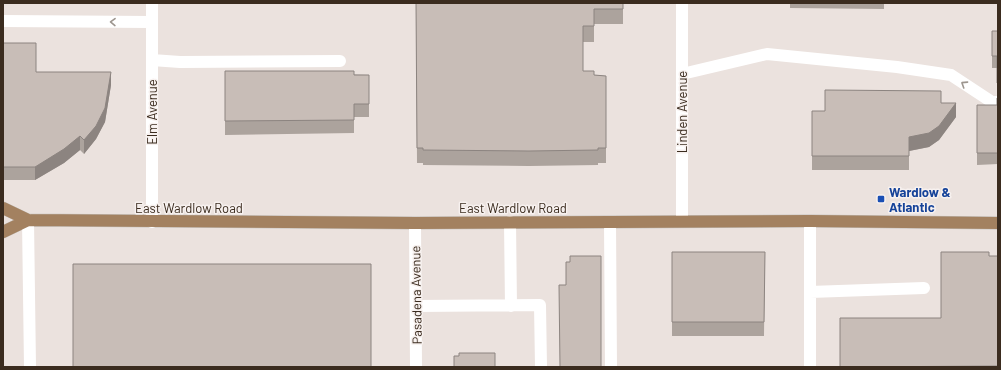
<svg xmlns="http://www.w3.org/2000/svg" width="1001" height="370" font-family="Barlow,sans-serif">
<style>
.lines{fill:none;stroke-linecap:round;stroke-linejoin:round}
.major-casing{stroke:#c4c0bc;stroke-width:13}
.minor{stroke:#fff;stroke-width:12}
.major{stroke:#a38160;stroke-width:12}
.wall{fill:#aca39d}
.shaded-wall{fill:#8c8480}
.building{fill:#c8bdb7;stroke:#8c8480}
.oneway{stroke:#9d968f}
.transit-dot{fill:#1a4fb4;stroke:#f7f1ef;stroke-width:1.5}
.labels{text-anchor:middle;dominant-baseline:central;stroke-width:3;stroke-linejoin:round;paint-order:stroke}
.street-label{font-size:13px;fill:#3b2c1f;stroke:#f7f1ef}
.transit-label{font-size:13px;font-weight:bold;fill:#164399;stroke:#f7f1ef;text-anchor:start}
</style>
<rect width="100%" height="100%" fill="#ebe2de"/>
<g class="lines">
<g class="major-casing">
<path id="major" d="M 3,208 L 28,220 L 415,223 L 810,221 L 998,223
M 3,232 L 28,220"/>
</g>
<path class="minor" d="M 152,3 L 152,222
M 682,3 L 682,221
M 3,21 L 152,22
M 152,60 L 180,62 L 340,61
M 682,74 L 767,54 L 897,67 L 951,75 L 992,102 L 998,102
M 28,220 L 30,367
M 510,222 L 511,306
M 610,222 L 611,367
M 415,223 L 416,367
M 810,292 L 924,288
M 416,306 L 540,305 L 541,367
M 810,367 L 810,221"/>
<use href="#major" class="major"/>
</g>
<path class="wall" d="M 416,3 L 623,3 L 623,24 L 594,24 L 594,42 L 583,42 L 583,71 L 594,75 L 606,76 L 606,163 L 598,163 L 598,165 L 529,166 L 423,165 L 423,163 L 417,163 Z
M 790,3 L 884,3 L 884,9 L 790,8 Z
M 992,31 L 998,31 L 998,95 L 997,94 L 997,68 L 992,68 Z
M 3,43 L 36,72 L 111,85 L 105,122 L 96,139 L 84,154 L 80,150 L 64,163 L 35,180 L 3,180 Z
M 225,71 L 369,75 L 369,117 L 354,117 L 354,133 L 225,135 Z
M 998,98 L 998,164 L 977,165 L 977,105 L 997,105 Z
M 941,103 L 956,117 L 939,140 L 929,147 L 909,151 L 909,170 L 812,170 L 812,111 L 825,111 Z
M 672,252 L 765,252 L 764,336 L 672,336 Z
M 989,256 L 998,256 L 998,367 L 840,367 L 840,318 L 941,318 Z"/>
<path class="shaded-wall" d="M 111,72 L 111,85 L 105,122 L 96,139 L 84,154 L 84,140 Z
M 956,103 L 956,117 L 939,140 L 929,147 L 909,151 L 909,137 Z
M 80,136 L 80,150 L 64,163 L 35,180 L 35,167 Z"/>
<path class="building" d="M 416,3 L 623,3 L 623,9 L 594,9 L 594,26 L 583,26 L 583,71 L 594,71 L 594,75 L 606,76 L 606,148 L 598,148 L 598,150 L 529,151 L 423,150 L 423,148 L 417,148 Z
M 992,31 L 998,31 L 998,83 L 997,83 L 997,56 L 992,56 Z
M 3,43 L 36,43 L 36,72 L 111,72 L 105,108 L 96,126 L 84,140 L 80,136 L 64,149 L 35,167 L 3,167 Z
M 225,71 L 354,71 L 354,75 L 369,75 L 369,104 L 354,104 L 354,120 L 225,121 Z
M 825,90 L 941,91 L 941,103 L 956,103 L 939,126 L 929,133 L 909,137 L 909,156 L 812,156 L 812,111 L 825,111 Z
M 997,98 L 998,98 L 998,153 L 977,153 L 977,105 L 997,105 Z
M 672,252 L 765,252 L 764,322 L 672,322 Z
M 941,252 L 989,252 L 989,256 L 998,256 L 998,366 L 840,367 L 840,318 L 941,318 Z
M 570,256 L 601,256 L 601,367 L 560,367 L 559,285 L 566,285 L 566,262 L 570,262 Z
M 73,264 L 371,264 L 371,367 L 73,367 Z
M 459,353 L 495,353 L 495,367 L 454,367 L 454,356 L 459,356 Z"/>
<defs><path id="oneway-chevron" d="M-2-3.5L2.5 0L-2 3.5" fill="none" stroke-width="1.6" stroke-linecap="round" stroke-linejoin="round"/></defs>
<g class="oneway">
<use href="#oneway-chevron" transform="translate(113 22) rotate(-179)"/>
<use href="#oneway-chevron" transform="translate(964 84) rotate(-147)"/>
</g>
<rect class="transit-dot" x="877" y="195" width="8" height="8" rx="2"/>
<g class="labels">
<g class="street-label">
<text transform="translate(152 112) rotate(-90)">Elm Avenue</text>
<text transform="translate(682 112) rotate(-90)">Linden Avenue</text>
<text x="189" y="208">East Wardlow Road</text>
<text x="513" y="208">East Wardlow Road</text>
<text transform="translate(416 295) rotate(-91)">Pasadena Avenue</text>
</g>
<g class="transit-label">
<text x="889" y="192">Wardlow &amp;<tspan x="889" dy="15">Atlantic</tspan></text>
</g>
</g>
<rect width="1001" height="370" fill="none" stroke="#3b2c1f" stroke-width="8"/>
</svg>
